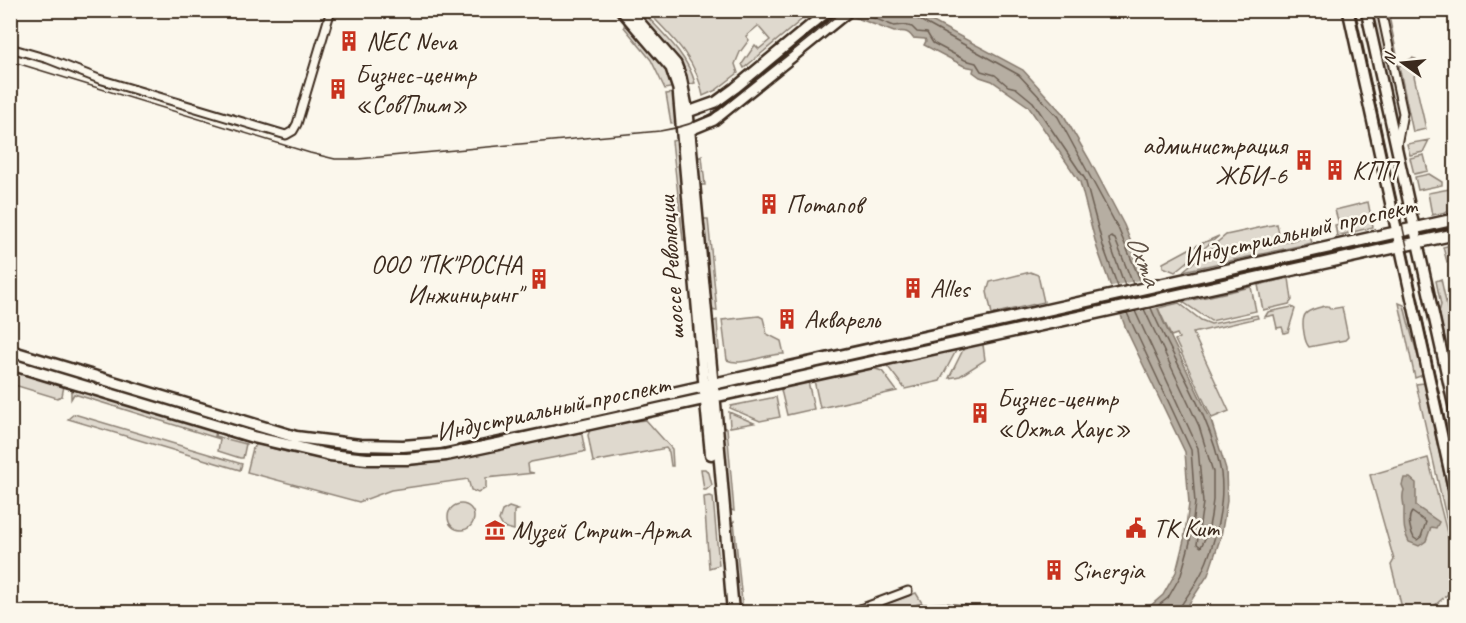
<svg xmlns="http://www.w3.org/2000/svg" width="1466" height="623" font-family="Caveat,sans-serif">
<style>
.green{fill:#dfd9ce;stroke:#8d8276;stroke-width:1.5}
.water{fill:#b6aea2;stroke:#85796d;stroke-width:1.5}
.pier{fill:#fbf7ec}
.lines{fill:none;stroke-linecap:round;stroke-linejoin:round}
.shore{stroke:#6c5f53;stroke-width:1.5}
.street-casing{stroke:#3b2a1e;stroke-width:11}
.secondary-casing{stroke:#3b2a1e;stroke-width:14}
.primary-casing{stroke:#3b2a1e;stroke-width:15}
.street{stroke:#fbf7ec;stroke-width:7}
.secondary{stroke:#fbf7ec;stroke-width:9}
.primary{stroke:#fbf7ec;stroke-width:10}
.tram{stroke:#3b2a1e;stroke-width:1.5}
.rail{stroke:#3b2a1e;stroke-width:1.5}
.labels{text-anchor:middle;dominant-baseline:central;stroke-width:5;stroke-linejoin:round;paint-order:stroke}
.poi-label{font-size:26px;fill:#3b2a1e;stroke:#fbf7ec;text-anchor:start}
.street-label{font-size:26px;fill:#3b2a1e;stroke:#fbf7ec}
.water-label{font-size:27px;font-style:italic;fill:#605246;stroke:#fbf7ec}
</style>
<rect width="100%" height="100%" fill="#fbf7ec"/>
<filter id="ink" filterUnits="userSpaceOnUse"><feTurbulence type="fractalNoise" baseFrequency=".0167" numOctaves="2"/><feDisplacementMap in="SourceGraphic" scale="12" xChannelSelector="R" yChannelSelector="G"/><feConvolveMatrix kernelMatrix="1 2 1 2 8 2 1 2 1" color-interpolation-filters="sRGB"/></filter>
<g filter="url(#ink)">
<path class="green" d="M 634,11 L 642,11 C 662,33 687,54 695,83 L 687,85 C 681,55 654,33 634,11 Z
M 647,11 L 812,11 L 744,68 L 742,64 L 755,45 L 759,49 L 770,40 L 758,26 L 746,36 L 749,40 L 740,52 L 735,64 L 738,73 L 716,90 L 703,96 C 697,59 671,36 647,11 Z
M 1371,11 L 1377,11 L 1399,109 L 1397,122 Z
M 1384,11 L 1388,11 L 1397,55 L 1396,59 Z
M 625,20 L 667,70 L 674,87 L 665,89 L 651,60 L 624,27 Z
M 1412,58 L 1416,59 L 1419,72 L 1414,76 L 1426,129 L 1413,132 L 1399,66 Z
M 674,93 L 678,122 L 671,123 L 666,94 Z
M 680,139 L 687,240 L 683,240 L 672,141 Z
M 1429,140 L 1423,152 L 1410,155 L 1407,144 Z
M 1424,155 L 1428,171 L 1414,174 L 1410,158 Z
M 702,156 L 705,185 L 700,185 L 697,176 L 696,159 Z
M 1429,174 L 1442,182 L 1442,185 L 1418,190 L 1415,177 Z
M 1455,188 L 1455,210 L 1432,215 L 1428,193 Z
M 1368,202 L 1373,227 L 1337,236 L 1335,225 L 1339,224 L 1335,210 Z
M 703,219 L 708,219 L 717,311 L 711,310 L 706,279 L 702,227 Z
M 1277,224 L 1281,243 L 1310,236 L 1312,243 L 1183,271 L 1226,235 Z
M 1219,236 L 1175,272 L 1163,267 L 1163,263 L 1189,249 Z
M 1455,244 L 1455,260 L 1447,262 L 1443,247 Z
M 1030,272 L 1038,275 L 1044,302 L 992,314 L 987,292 L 990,282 Z
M 1289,278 L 1292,300 L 1289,304 L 1263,310 L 1258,285 Z
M 1441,279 L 1452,330 L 1455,329 L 1455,366 L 1451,367 L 1439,312 L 1441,305 L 1436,281 Z
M 1251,287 L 1256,311 L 1211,321 L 1183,302 Z
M 1179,303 L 1201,320 L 1211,324 L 1257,315 L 1258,318 L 1193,333 L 1229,411 L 1212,418 L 1175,340 L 1179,338 L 1177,334 L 1171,336 L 1158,308 Z
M 1399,303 L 1404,305 C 1409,329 1417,351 1423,375 L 1415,378 Z
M 1325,306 L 1328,306 L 1331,309 L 1342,307 L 1348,337 L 1345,340 L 1309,347 C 1305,342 1305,339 1304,333 C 1300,312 1307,310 1325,306 Z
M 1292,307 L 1295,309 L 1288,332 L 1284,333 L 1282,327 L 1277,328 L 1274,315 L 1265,317 L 1268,312 Z
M 759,316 L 763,318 L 767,334 L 781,341 L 784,354 C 767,353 741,367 727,360 L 722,320 Z
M 717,320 L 719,350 L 715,350 L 712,322 Z
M 980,343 L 983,345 L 985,360 L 960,376 L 949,378 L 965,346 Z
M 958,347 L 940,381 L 905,389 L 885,363 Z
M 869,367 L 882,371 L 897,391 L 820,408 L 814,380 Z
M 10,370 L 64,386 L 62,396 L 57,398 L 11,384 Z
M 808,381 L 814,409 L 787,415 L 781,390 L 798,382 Z
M 1424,383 L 1455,524 L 1452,525 L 1455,539 L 1455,557 L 1416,384 Z
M 74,389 L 216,432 L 215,436 L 246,444 L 243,458 L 240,458 L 218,451 L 220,439 L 74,394 L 71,399 L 71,392 Z
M 776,397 L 780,417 L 760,421 L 730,408 L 731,406 Z
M 729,412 L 754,423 L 730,427 Z
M 74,414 L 242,464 L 240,470 L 68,419 Z
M 646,420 L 672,449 L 673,466 L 671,466 L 669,452 L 666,448 L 593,462 L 588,435 L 590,430 L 624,422 Z
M 721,428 L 727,428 L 734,511 L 728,509 Z
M 579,432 L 582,435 L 585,451 L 583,452 L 531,462 L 528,464 L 529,472 L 534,473 L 486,478 L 486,488 L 478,493 L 471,490 L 468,479 L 391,490 L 359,502 L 247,472 L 253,448 L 257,444 L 290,453 L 344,463 L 411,465 L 442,461 Z
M 1428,458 L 1456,568 L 1455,588 L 1434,606 L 1409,611 L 1401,604 L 1391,565 L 1394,560 L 1370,475 Z
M 701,469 L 705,469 L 709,473 L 712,485 L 706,490 L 704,490 Z
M 709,496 L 713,497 L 719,565 L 709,568 L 704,497 Z
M448 517a13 13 0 1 1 26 0a13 13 0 1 1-26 0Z
M 509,507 L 518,510 L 514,511 L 514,530 L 503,527 L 499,520 L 502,511 Z
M 734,521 L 743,612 L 736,612 L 730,524 Z
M 916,593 L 922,603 L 890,612 L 864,612 Z"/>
<path class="water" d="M 838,11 L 913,11 L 1023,70 L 1063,114 L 1089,159 L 1124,225 L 1163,321 L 1211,420 L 1226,469 L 1227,501 L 1221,536 L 1208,575 L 1185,610 L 1182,612 L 1126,612 L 1149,607 L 1163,595 L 1176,572 L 1184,540 L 1189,504 L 1185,452 L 1126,329 L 1097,248 L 1080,182 L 1028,106 L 992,81 L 980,77 L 973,72 L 974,68 L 964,66 L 924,45 L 926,41 L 925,39 L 913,38 C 908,30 902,31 894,32 Z
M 1404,478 L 1410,478 L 1416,483 L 1416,506 L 1439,522 L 1436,528 L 1431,527 L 1426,541 L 1419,546 L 1409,542 C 1403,531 1404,522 1404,509 C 1404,501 1401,498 1404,490 L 1402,485 Z
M 944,603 L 983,607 L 1004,612 L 896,612 L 923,604 Z"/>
<path class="pier" d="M 1149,278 L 1161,307 L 1119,316 L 1108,287 Z"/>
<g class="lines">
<path class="shore" d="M 912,10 L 916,18 L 1019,75 L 1058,117 L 1118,228 L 1141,282
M 856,11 L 894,26 L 904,25 L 912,27 L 917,32 L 927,33 L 933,43 L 965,60 L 976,63 L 981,71 L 995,75 L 1008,86 L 1016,88 L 1033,102 L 1085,179 L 1103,246 L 1118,287
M 1125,286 L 1110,244 L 1109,239 L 1111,237 L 1115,239 L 1133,284
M 1151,308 C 1172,358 1213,420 1221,473 C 1225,503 1215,545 1202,572 C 1196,584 1187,596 1180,607 L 1179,612
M 1135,311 L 1198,448 L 1203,503 L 1197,544 L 1201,547 L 1208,532 L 1211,516 L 1213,500 L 1213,472 L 1199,426 L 1144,309
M 1127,313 L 1191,450 L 1195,503 L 1190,542 L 1181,575 L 1168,598 L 1150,612
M 1412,512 L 1426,522 L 1421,537 L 1417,540 L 1414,538 C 1410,531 1407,518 1412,512 Z
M 917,612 L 944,609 L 980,612"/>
<g class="street-casing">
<path id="street" d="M 1381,10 L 1403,113 L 1397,145
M 10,48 L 48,59 L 99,79 L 286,135 L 293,131 L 297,124 L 331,10
M 852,612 L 908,591"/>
</g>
<g class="secondary-casing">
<path id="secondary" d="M 621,10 L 671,68 L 678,89 L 704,385
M 629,10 L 676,64 L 681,77 L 688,112 L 713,383
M 1348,10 L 1456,500
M 1366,10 L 1456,416
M 685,116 L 688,112 L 716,102 L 735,88 L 829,10
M 690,130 L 714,120 L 850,10"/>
</g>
<g class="primary-casing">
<path id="primary" d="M 10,351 L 296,437 L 360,445 L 403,446 L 439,443 L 592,411 L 1456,219
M 10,364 L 253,437 L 330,455 L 367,459 L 407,459 L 446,455 L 503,443 L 1456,234
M 705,392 L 711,454
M 714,392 L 733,612"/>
</g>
<use href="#street" class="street"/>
<use href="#secondary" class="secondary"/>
<use href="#primary" class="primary"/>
<path class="tram" d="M 1355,10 L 1456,470
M 10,61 L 310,153 L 335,159 L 358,159 L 660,131 C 682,128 700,121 719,110 L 844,10"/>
<path class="rail" d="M 10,403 L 14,401"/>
</g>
</g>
<defs>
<g id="building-bare" transform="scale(1.62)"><path d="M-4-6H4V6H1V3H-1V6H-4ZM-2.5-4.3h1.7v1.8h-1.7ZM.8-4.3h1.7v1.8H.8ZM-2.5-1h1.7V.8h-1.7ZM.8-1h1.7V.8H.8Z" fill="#c8321e" stroke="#fbf7ec" stroke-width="2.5" paint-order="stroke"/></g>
<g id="civic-bare" transform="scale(1.62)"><path d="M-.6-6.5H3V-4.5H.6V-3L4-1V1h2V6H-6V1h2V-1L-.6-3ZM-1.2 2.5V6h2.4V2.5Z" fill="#c8321e" stroke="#fbf7ec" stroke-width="2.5" paint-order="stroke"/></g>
<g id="museum-bare" transform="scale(1.62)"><path d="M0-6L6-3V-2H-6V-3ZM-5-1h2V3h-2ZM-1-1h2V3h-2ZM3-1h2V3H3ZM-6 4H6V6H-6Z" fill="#c8321e" stroke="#fbf7ec" stroke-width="2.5" paint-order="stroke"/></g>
</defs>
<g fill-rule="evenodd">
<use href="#building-bare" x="349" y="41"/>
<use href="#building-bare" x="338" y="89"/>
<use href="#building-bare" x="1304" y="160"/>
<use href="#building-bare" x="1335" y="170"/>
<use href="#building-bare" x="769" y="204"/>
<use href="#building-bare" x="539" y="279"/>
<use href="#building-bare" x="913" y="288"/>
<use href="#building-bare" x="787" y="319"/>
<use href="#building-bare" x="980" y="413"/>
<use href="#civic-bare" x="1136" y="528"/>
<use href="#museum-bare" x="495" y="530"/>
<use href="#building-bare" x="1054" y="570"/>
</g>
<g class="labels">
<g class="poi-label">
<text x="366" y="41">NEC Neva</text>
<text x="355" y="74">Бизнес-центр<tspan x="355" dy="30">«СовПлим»</tspan></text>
<text x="1287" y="145" text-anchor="end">администрация<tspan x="1287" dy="30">ЖБИ-6</tspan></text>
<text x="1352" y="170">КПП</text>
<text x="786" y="204">Потапов</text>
<text x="522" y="264" text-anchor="end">ООО "ПК"РОСНА<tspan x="522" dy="30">Инжиниринг"</tspan></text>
<text x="930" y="288">Alles</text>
<text x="804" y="319">Акварель</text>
<text x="997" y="398">Бизнес-центр<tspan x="997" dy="30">«Охта Хаус»</tspan></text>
<text x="1153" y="528">ТК Кит</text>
<text x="512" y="530">Музей Стрит-Арта</text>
<text x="1071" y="570">Sinergia</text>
</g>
<g class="street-label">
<text transform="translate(1300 231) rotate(-13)">Индустриальный проспект</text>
<text transform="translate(671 268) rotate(-94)">шоссе Революции</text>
<text transform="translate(553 408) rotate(-12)">Индустриальный проспект</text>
</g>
<g class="water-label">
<text transform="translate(1144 260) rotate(68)">Охта</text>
</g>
</g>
<rect width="1466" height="623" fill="none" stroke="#fbf7ec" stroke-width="36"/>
<rect x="18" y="18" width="1430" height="587" fill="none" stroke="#3b2a1e" stroke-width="2" filter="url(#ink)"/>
<g transform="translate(1403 63) rotate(285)" stroke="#fbf7ec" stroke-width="4.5" paint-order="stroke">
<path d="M0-4.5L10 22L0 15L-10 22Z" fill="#3b2a1e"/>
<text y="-9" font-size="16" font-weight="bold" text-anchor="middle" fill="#3b2a1e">N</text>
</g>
</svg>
